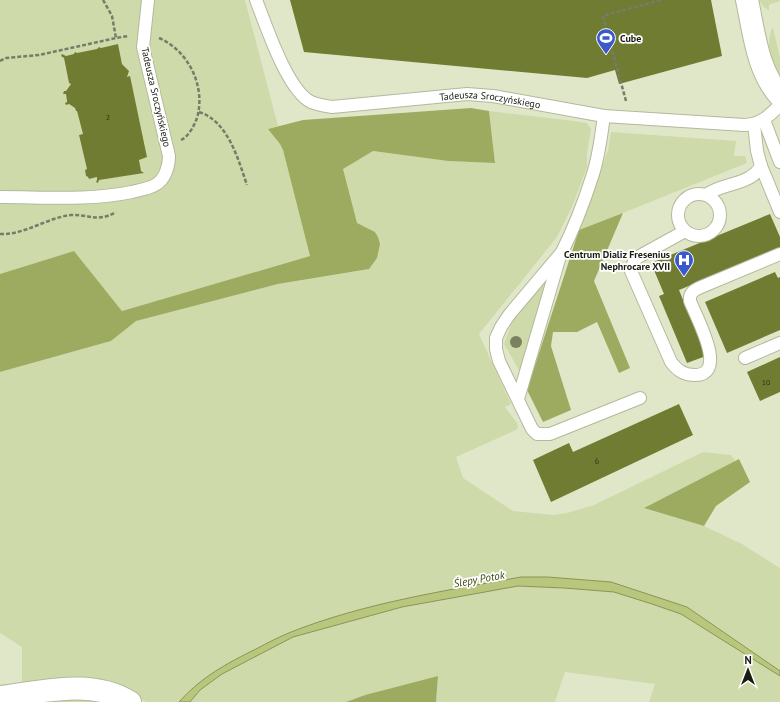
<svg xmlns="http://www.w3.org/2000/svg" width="780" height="702" font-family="'PT Sans',sans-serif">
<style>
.green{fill:#cfdaaa;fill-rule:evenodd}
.forest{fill:#9dab60}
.water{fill:#b8c77b;stroke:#88945b}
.building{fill:#6f7c31}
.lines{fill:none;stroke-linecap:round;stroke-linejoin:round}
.service-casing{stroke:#b2b99c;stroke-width:14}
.minor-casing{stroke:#b2b99c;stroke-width:24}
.path{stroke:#777c68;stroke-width:2.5;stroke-dasharray:4 2;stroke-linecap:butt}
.service{stroke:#fff;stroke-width:12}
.minor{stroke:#fff;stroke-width:22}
.tree{fill:#7a8161}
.labels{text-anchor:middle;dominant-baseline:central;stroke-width:3.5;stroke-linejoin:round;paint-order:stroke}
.number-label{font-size:8px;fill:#2e3419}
.poi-label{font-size:10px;font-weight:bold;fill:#191c11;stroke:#fff;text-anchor:start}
.street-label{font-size:10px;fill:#191c11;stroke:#fff}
.water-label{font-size:11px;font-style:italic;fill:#3f480f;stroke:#fff}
</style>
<rect width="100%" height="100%" fill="#e0e7c9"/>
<path class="green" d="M 0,0 L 245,0 L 278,126 L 268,129 L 280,144 L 283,150 L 310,256 L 122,311 L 74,251 L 0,274 ZM 118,44 L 122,64 L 129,71 L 127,77 L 140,123 L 145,147 C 140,155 136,165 143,173 L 99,180 L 98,183 L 96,182 L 97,180 L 97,177 L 89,179 L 86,176 L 85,170 L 87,169 L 79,136 L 83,134 L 77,111 L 76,111 L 75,108 L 69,104 L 66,105 L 66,94 L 63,94 L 64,91 L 66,91 L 71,84 L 69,83 L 64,58 L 61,56 L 62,54 L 66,56 L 97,49 L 99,47 L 101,48 Z
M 759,0 L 780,0 L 780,1 L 769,5 L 769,11 L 763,6 Z
M 773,27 L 780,58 L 780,76 C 772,62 764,43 773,27 Z
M 489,111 L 574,121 L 587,123 L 591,129 L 587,154 L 587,167 L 572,207 L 557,237 L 479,334 L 511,404 L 505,407 L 517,423 L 518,427 L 516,430 L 456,457 L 463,478 L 513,511 L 554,515 L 567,513 L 594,505 L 703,452 L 731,455 L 735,461 L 644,508 L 704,526 L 742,544 L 780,568 L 780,671 L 687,607 L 611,582 L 548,577 L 521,577 L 393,601 L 323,621 L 290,632 L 241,656 L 190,690 L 179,702 L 146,702 L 132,693 L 22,687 L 22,647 L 0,633 L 0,372 L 111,341 L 135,321 L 278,284 L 369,269 L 378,237 L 375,232 L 357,224 L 342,169 L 373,151 L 448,161 L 495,163 Z
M 611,132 L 736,141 L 734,156 L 745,156 L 747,163 L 623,213 L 579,230 L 608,150 Z
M 549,277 L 520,372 L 504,344 L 513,319 Z
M 518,586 L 564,588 L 614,592 L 652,604 L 681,614 L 780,676 L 780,702 L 649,702 L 655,684 L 565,672 L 555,702 L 436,702 L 438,676 L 365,695 L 346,702 L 190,702 L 200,690 L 222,674 L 293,637 L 402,607 Z
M 89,699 L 106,702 L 43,702 Z"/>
<path class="forest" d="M 471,108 L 489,111 L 495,163 L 448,161 L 373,151 L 343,169 L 357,223 L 375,232 L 378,237 L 380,244 L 377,258 L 369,269 L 278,284 L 136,321 L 111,341 L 0,372 L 0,274 L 74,251 L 122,311 L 310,256 L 283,150 L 280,144 L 268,129 L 303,120 Z
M 623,213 L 594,281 L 630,368 L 619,373 L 597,322 L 577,332 L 553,332 L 551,346 L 571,410 L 543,422 L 527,390 L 579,230 Z
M 739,459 L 750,482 L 716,506 L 704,526 L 644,508 Z
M 438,676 L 436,702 L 346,702 L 365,695 Z"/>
<path class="water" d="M 521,577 L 548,577 L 611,582 L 687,607 L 780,671 L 780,676 L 681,614 L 652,604 L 614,592 L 564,588 L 518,586 L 402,607 L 293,637 L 222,674 L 200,690 L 190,702 L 179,702 C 200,678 227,663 256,649 C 267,643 279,637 291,632 C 365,603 443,591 521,577 Z"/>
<path class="building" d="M 290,0 L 711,0 L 722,56 L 619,84 L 615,70 L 587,78 L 304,52 Z
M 118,44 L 122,64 L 129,71 L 127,77 L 130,76 L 147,157 L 139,160 L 141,171 L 144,173 L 99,180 L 98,183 L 96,182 L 97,180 L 97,177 L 89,179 L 88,177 L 86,176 L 85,170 L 87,169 L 79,135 L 83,134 L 77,111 L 76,111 L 75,108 L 69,104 L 66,105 L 65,103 L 67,102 L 66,94 L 63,94 L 64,91 L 66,91 L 71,84 L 69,83 L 64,58 L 61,56 L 62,54 L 66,56 L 74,54 L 75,52 L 77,53 L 97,49 L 99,47 L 101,48 Z
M 770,214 L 780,237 L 780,248 L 679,290 L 706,356 L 687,363 L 659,296 L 664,294 L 651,263 Z
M 775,272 L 778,278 L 780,277 L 780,330 L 727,353 L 705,302 Z
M 780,357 L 780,392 L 760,401 L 747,372 Z
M 679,404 L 693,435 L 551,502 L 533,460 L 569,443 L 573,452 Z"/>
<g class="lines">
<g class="service-casing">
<g id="service">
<path id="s1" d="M 256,0 C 266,25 287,90 311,102 C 318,105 325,106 332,107 L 467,94 L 493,96 L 604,116 L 744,125 C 760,125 769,116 780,105"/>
<path d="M 604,116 C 601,136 599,157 592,177 C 584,202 574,228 562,252 L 509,315 L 501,327 L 496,338 L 496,349 L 499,361 L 532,429 L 537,434 L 550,434 L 640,398"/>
<path d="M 764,120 L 780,162"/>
<path d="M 761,166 L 780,212"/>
<circle cx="699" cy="215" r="21"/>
<path d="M 706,195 C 723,182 750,186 761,166 L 757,151 L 754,124"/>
<path d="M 0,197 C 44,197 88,201 132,192 C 139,190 148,189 155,185 C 165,180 169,166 169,156 L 143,47 L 148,0"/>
<path d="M 685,231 L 638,257 L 634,261 L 631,271 L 671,362 C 678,371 684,375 695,375 C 729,375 696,317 690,301 C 689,293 694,290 701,287 L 780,254"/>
<path d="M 745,358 L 780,343"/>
<path d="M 518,399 L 560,256"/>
</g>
</g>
<g class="minor-casing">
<path id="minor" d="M 747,0 C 754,32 757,70 780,96
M 0,697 C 43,692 91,678 130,702"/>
</g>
<path class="path" d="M 103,0 L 112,16 L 116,38
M 159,38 C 189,51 206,87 197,118 C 194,126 189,136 181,140
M 0,61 L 6,58 L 39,55 L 116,38 L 128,36
M 626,101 L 603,16 L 661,0
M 199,112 C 228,121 238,159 247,185
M 0,234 C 25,235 46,218 71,215 C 89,214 97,223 116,212"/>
<use href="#service" class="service"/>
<use href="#minor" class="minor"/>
</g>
<circle class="tree" cx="516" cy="342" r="6"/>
<defs>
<g id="stadium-pin" transform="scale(1)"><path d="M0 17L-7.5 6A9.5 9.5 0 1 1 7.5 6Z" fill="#3b59ca" stroke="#fff"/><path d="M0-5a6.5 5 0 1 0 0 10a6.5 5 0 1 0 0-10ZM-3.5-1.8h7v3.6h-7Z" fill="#fff"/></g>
<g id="hospital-pin" transform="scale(1)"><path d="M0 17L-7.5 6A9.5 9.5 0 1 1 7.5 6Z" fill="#3b59ca" stroke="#fff"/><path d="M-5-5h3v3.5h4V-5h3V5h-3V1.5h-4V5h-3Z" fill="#fff"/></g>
</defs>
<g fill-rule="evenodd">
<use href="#stadium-pin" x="606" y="38"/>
<use href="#hospital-pin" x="684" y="260"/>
</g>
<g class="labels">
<g class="number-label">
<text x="108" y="117">2</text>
<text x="766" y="382">10</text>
<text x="597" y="461">6</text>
</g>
<g class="poi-label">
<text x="620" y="38">Cube</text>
<text x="670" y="254" text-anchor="end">Centrum Dializ Fresenius<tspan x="670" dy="12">Nephrocare XVII</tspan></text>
</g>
<g class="street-label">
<text transform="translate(156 97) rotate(77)">Tadeusza Sroczyńskiego</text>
<text stroke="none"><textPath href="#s1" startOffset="298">Tadeusza Sroczyńskiego</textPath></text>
</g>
<g class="water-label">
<text transform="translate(479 579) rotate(-10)">Ślepy Potok</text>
</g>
</g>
<g transform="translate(748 670)" stroke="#ffffff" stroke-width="3" paint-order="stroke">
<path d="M0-3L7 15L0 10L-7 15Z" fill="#191c11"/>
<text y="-6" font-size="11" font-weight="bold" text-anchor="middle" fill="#191c11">N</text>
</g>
</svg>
